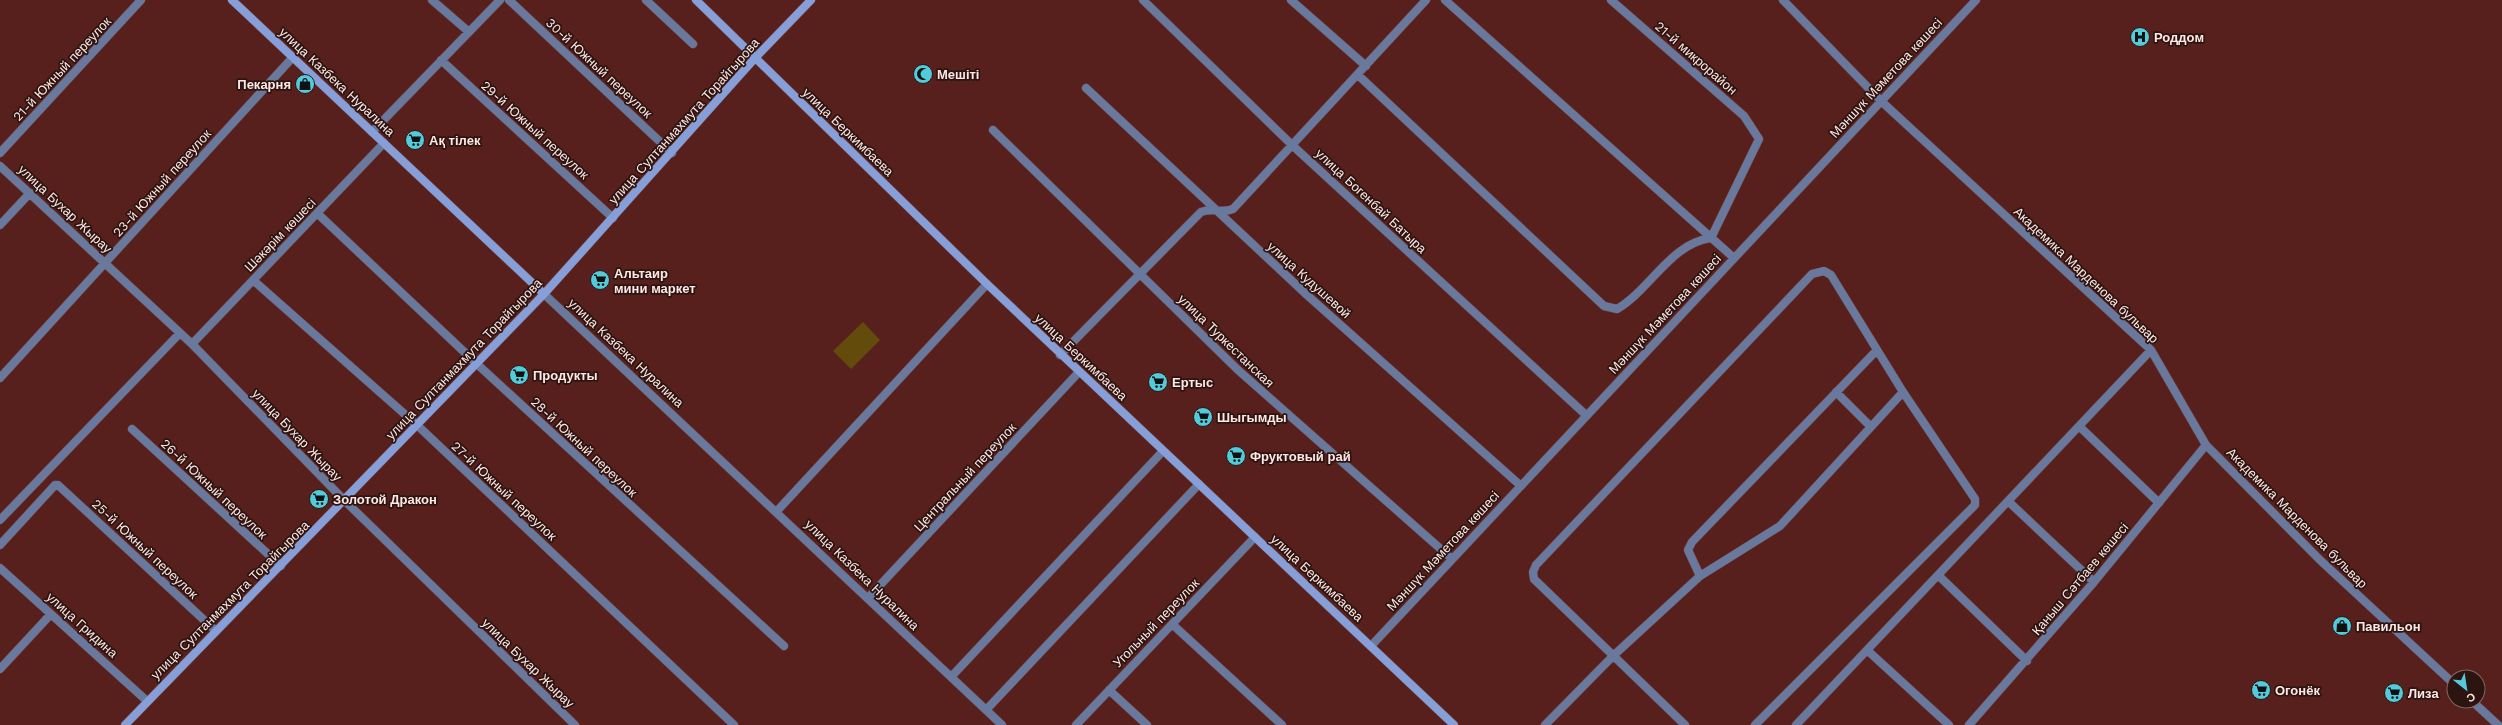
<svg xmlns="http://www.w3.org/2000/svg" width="2502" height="725" font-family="'Work Sans',sans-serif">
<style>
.green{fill:#634b0b}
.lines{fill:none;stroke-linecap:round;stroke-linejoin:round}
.street-casing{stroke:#72403c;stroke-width:9}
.secondary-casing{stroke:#72403c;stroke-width:9}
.street{stroke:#69799e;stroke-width:8}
.secondary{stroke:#869fd9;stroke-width:8}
.labels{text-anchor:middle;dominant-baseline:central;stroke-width:3.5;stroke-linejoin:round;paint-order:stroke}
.poi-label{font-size:13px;font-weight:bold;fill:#fee7e4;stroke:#2c1411;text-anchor:start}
.street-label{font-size:13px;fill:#fee7e4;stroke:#2c1411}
</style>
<rect width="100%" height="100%" fill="#57201c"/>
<path class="green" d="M 863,322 L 880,340 L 851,369 L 833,351 Z"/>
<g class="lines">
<g class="street-casing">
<path id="street" d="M 432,0 L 469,32
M 509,0 L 672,153
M 646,0 L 693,44
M 1143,0 L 1292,145 L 1586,415
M 1291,0 L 1366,66
M 1445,0 L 1734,258
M 1783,0 L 1881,101 L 2151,350 L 2206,445 L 2320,560 L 2454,684
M 441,60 L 613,218
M 1358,75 L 1604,306 L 1617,309 C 1650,290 1671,243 1711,238 L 1759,139 L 1744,116 L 1611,0
M 1086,88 L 1307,295 L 1521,486
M 993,130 L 1238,370 L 1452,559
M 372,132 L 500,0
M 0,153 L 141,0
M 0,166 L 192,344 L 345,501 L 575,725
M 317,213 L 477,364 L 784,646
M 0,225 L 30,193
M 253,280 L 417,425 L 734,725
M 544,294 L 1002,725
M 192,344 L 384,143
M 1060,355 L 1201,212 C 1213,207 1222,214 1233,209 L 1426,0
M 0,378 L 293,57
M 1836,392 L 1871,427
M 2080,427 L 2159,503
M 132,429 L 281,566
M 2009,502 L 2094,582
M 777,511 L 987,284
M 0,520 L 180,333
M 0,545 L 55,485 L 58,485 L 216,631
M 0,568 L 147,701
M 1700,576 L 1688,550 L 1692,542 L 1877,350
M 1939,576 L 2027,661
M 868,598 L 1079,372
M 1172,624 L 1282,725
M 1371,646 L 1976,0
M 1867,650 L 1949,725
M 0,669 L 51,614
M 951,677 L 1163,451
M 1109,690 L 1147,725
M 2472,701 L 2498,725
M 986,710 L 1199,484
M 1076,725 L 1255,537
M 1545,725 L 1613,656 L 1700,576 L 1780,526 L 1903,392
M 1685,725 L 1534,579 L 1533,572 L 1536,565 L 1812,274 L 1824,271 L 1831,275 L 1903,392 L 1975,499 L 1975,505 L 1755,725
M 1796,725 L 2151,350
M 1969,725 L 2094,582 L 2206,445"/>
</g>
<g class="secondary-casing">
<path id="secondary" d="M 232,0 L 544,294
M 696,0 L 987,284 L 1454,725
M 125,725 L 544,294 L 755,58 L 811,0"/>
</g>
<use href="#street" class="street"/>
<use href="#secondary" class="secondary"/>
</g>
<defs>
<g id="hospital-disc" transform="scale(1)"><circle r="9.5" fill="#52cbda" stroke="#2c1411"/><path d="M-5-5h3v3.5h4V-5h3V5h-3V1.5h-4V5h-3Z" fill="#111"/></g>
<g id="mosque-disc" transform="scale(1)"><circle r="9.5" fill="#52cbda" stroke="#2c1411"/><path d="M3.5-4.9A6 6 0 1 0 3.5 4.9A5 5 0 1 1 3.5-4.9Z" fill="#111"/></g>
<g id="shop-disc" transform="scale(1)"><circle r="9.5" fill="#52cbda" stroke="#2c1411"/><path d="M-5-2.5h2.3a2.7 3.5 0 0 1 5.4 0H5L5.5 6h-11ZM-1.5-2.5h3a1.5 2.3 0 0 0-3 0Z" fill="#111"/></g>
<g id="supermarket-disc" transform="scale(1)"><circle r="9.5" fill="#52cbda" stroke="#2c1411"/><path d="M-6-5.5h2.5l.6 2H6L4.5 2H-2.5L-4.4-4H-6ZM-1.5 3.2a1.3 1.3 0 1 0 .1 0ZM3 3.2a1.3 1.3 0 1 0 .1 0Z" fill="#111"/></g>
</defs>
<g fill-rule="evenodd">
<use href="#hospital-disc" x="2140" y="37"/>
<use href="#mosque-disc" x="923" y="74"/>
<use href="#shop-disc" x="305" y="84"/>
<use href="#supermarket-disc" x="415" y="140"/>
<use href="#supermarket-disc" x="600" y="280"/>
<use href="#supermarket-disc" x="519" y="375"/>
<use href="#supermarket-disc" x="1158" y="382"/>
<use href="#supermarket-disc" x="1203" y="417"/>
<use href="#supermarket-disc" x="1236" y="456"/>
<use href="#supermarket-disc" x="319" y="499"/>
<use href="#shop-disc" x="2342" y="626"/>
<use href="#supermarket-disc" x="2261" y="690"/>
<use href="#supermarket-disc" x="2394" y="693"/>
</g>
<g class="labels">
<g class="poi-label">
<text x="2154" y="37">Роддом</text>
<text x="937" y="74">Мешіті</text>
<text x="291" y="84" text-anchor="end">Пекарня</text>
<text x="429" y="140">Ақ тілек</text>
<text x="614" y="273">Альтаир<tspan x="614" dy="15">мини маркет</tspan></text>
<text x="533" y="375">Продукты</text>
<text x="1172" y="382">Ертыс</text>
<text x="1217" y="417">Шыгымды</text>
<text x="1250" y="456">Фруктовый рай</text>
<text x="333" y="499">Золотой Дракон</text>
<text x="2356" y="626">Павильон</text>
<text x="2275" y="690">Огонёк</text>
<text x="2408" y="693">Лиза</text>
</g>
<g class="street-label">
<text transform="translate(1696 58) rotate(41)">21-й микрорайон</text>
<text transform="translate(599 68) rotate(43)">30-й Южный переулок</text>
<text transform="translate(62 69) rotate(-47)">21-й Южный переулок</text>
<text transform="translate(1886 78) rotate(-47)">Мәншүк Мәметова көшесі</text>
<text transform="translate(337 82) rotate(43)">улица Казбека Нуралина</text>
<text transform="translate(684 121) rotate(-48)">улица Султанмахмута Торайгырова</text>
<text transform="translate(535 130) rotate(42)">29-й Южный переулок</text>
<text transform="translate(848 132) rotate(44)">улица Беркимбаева</text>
<text transform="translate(162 183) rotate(-48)">23-й Южный переулок</text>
<text transform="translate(1371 201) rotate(43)">улица Богенбай Батыра</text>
<text transform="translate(65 209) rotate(43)">улица Бухар Жырау</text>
<text transform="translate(280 235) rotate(-46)">Шәкәрім көшесі</text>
<text transform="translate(2086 275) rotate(43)">Академика Марденова бульвар</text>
<text transform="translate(1309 280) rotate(42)">улица Кудушевой</text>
<text transform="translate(1665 314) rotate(-47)">Мәншүк Мәметова көшесі</text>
<text transform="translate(1226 341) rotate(44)">улица Туркестанская</text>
<text transform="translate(626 353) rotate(43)">улица Казбека Нуралина</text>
<text transform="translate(1081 357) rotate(43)">улица Беркимбаева</text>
<text transform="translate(464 359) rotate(-46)">улица Султанмахмута Торайгырова</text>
<text transform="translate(297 435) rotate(46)">улица Бухар Жырау</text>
<text transform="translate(584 447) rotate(43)">28-й Южный переулок</text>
<text transform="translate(965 477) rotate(-47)">Центральный переулок</text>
<text transform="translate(214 489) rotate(43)">26-й Южный переулок</text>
<text transform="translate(504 491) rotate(43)">27-й Южный переулок</text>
<text transform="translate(2297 518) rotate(45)">Академика Марденова бульвар</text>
<text transform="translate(145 549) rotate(43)">25-й Южный переулок</text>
<text transform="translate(1443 551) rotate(-47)">Мәншүк Мәметова көшесі</text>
<text transform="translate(862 575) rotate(44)">улица Казбека Нуралина</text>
<text transform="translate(1317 578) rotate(43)">улица Беркимбаева</text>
<text transform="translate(2080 579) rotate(-50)">Қаныш Сәтбаев көшесі</text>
<text transform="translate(230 600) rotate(-45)">улица Султанмахмута Торайгырова</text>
<text transform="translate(1156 623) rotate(-46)">Угольный переулок</text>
<text transform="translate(82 625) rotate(42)">улица Гридина</text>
<text transform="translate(528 663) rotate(44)">улица Бухар Жырау</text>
</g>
</g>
<g transform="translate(2466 689) rotate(150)"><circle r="19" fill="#2c1411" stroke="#806865"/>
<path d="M0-3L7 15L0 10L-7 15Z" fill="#52cbda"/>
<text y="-6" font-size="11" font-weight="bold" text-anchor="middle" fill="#fee7e4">С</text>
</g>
</svg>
